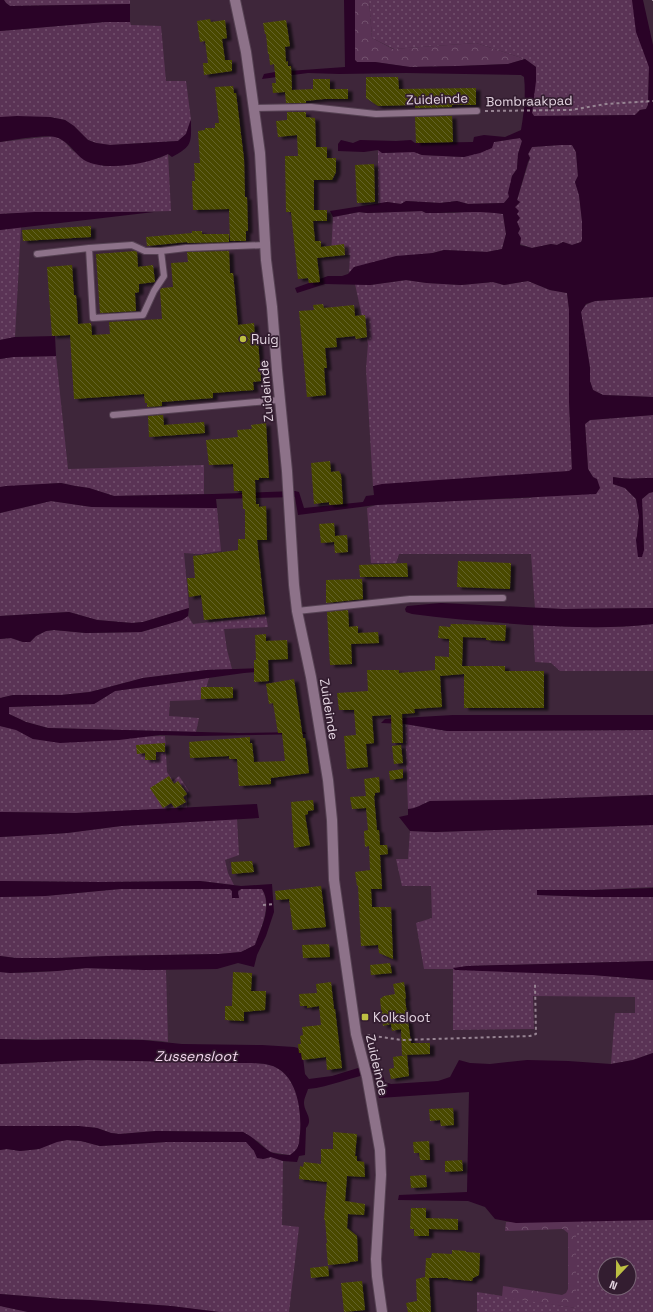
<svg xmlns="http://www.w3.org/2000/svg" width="653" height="1312" font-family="'Space Grotesk',sans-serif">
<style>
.grass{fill:url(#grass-dots);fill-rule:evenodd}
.forest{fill:url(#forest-crowns)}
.water{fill:#2a0327;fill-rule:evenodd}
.building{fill:url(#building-back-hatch);filter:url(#shadow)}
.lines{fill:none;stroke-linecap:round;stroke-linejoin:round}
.service-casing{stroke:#564253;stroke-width:8}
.tertiary-casing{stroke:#564253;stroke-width:12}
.path{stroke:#978493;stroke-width:2;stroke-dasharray:3 3;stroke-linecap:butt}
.service{stroke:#8d7289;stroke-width:6}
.tertiary{stroke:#8d7289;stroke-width:10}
.poi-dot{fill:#bdbf43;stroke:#331d30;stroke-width:1.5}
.labels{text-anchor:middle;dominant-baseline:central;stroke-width:3.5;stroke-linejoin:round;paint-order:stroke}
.street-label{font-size:13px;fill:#e3d4e0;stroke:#331d30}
.poi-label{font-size:13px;fill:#e3d4e0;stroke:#331d30;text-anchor:start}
.water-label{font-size:14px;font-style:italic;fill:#f7daf2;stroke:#331d30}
</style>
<defs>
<pattern id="grass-dots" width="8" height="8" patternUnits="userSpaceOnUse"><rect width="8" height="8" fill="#5a3355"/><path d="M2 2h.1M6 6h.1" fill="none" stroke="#72506d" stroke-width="1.8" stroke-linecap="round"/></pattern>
<pattern id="forest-crowns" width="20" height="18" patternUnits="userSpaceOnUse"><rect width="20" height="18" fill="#5a3355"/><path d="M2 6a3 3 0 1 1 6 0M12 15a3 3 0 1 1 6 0" fill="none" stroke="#72506d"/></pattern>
<pattern id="building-back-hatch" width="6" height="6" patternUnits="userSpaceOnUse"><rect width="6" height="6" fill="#494906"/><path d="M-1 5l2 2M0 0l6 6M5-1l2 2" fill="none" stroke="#63622a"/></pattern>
<filter id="shadow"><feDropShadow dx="4.5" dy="2.5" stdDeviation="1" flood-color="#0009"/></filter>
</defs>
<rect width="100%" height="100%" fill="#3e263a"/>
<path class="grass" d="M 4,0 L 130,0 L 130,4 L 10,6 L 6,3 Z
M 369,0 L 633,0 L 649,67 L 648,105 L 646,109 L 640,110 L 635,115 L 534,116 L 532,113 L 536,67 L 525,59 L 476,43 L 394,49 L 372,38 Z
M 105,22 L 130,22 L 131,25 L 161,26 L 166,81 L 186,81 L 191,120 L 190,122 L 186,134 L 178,141 L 110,145 L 96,143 L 88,140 L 74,126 L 65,120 L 50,117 L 0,117 L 0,31 Z
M 55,136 L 64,141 L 73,151 L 104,166 L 127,165 L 160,158 L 168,154 L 171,211 C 114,213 57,211 0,214 L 0,142 Z
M 520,138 L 522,141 L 518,154 L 517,169 L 512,176 L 509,197 L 504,203 L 468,204 L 457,201 L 440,203 L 406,201 L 401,204 L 387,202 L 378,204 L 378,150 L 388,153 L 398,152 L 415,152 L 422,155 L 464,157 L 494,142 Z
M 560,145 L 572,145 L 576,152 L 578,176 L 575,182 L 579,195 L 582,221 L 582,240 L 581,242 L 572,245 L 563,242 L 557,245 L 551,244 L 532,248 L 520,244 L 518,233 L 520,229 L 517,222 L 515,207 L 520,202 L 517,200 L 530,158 L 528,154 L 532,147 Z
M 422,211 L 426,213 L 454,213 L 472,211 L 490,212 L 503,214 L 506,234 L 502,249 L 487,252 L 444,250 L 349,274 L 350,255 L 331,255 L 333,217 L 359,212 L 367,213 Z
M 21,227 L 15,337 L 0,340 L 0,230 Z
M 406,280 L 427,283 L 461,285 L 493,282 L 504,285 L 528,281 L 550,290 L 567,293 L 569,309 L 569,401 L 572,469 L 569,472 L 373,486 L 366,369 L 368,344 L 355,284 L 370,285 Z
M 653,297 L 653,397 L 603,395 L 593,390 L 590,381 L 590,368 L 581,312 C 584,305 587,304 595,301 Z
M 56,356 L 68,469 L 204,465 L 204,494 L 114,496 L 89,488 L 75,486 L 61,483 L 0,487 L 0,359 L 13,357 Z
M 653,415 L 653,478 C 640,478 627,480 614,477 L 613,484 L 625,488 L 636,499 L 639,516 L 637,536 L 636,540 L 644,550 L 642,499 L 649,493 L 653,492 L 653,608 L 563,609 L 535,608 L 531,554 L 399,554 L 396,563 L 371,563 L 367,508 L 376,505 L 398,503 L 530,498 L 593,477 L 588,469 L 585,424 L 590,420 Z
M 51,501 L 92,507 L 217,508 L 221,551 L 199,554 L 184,553 L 189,608 L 143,622 L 132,623 L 97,620 L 69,612 L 0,616 L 0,513 Z
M 188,616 L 193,624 L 266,616 L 268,627 L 224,629 L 227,650 L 232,669 L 207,670 L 143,678 L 90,692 L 61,695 L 13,695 L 0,698 L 0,639 L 11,638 L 23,642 L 30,642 L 36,636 L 46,631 L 54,630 L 86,633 L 141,632 L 182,620 Z
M 653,624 L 653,671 L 560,671 L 551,663 L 535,662 L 533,625 C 573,627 613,629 653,624 Z
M 209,678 L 204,695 L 200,700 L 170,701 L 169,716 L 199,718 L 196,732 L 48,728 L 26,722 L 9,714 L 9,707 L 94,704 L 115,691 Z
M 405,724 L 447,731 L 653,730 L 653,795 L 511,800 L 430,801 C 423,804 415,809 408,809 Z
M 0,726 L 16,729 L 33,739 L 165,736 L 167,772 L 173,781 L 179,776 L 189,791 L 187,793 L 187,808 L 76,813 L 0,812 Z
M 237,819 L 239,855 L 225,860 L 228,873 L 234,885 L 200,881 L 100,882 L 0,881 L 0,837 L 67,833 L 121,826 Z
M 653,825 L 653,887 L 592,890 L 537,890 L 537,895 L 596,897 L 653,897 L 653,961 L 467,966 L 453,969 L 593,975 L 653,980 L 653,1053 L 633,1060 L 611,1064 L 615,1013 L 635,1013 L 635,997 L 533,996 L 534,1029 L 453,1030 L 453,969 L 424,969 L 416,923 L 432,918 L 431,886 L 402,886 L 396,859 L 408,859 L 410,831 L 435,832 Z
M 120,889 L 230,889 L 232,891 L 232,898 L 241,889 L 262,889 C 272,906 261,927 255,945 L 241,952 L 219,954 L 108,956 L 57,958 L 16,958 L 0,956 L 0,897 L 45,896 Z
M 86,968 L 166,970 L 168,1042 C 152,1039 135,1040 119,1039 C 79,1039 40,1040 0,1039 L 0,972 C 28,974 58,971 86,968 Z
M 87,1060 L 238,1063 C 249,1063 267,1062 277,1068 C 298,1079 302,1113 300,1134 C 299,1138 300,1143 298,1146 C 297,1150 293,1153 290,1155 L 270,1152 L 259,1142 L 243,1132 L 156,1131 L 120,1134 L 111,1133 L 97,1128 L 88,1127 L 0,1126 L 0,1064 Z
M 67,1140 L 81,1141 L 100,1146 L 166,1142 L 247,1142 L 263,1159 L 271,1157 L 283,1161 L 282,1225 L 299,1227 L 289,1312 L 219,1312 L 171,1306 L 90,1300 L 62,1299 L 0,1294 L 0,1150 L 7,1149 L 20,1151 L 39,1149 L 57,1141 Z
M 631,1219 L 653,1220 L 653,1312 L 477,1312 L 477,1292 L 576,1308 L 576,1221 ZM 605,1264 L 629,1264 L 629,1288 L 605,1288 Z
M 0,1306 L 28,1312 L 0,1312 Z"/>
<path class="forest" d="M 355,0 L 369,0 L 372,38 L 393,49 L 476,43 L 525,59 L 508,64 L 459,66 L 410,67 L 375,62 L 357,62 L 355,60 Z
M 576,1221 L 576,1308 L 502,1297 L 503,1286 L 562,1295 L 566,1293 L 568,1289 L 568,1233 L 563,1229 L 505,1231 L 506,1222 Z"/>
<path class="water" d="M 0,0 L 4,0 L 6,3 L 10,6 L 130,4 L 130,22 L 105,22 L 0,31 Z
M 344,0 L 355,0 L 355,60 L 357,62 L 375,62 L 410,67 L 459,66 L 508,64 L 525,59 L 536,67 L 536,81 L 532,113 L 534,116 L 635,115 L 640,110 L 646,109 L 648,105 L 649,67 L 636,32 L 632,0 L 643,0 L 653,45 L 653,297 L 595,301 L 586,304 L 581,312 L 590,368 L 590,381 L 593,390 L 603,395 L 653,397 L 653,415 L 590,420 L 585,424 L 588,469 L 593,477 L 597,479 L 600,488 L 596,494 L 376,505 L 298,515 L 295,497 L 216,499 L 217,508 L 92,507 L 51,501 L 0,513 L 0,487 L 6,486 L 61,483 L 75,486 L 89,488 L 114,496 L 213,494 L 295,491 L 299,492 L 304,508 L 363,502 L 366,496 L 374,495 L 373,486 L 382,484 L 569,471 L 572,469 L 569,401 L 569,309 L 567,293 L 550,290 L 528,281 L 504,285 L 493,282 L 461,285 L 427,283 L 406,280 L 370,285 L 325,284 L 297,293 L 295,288 L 328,276 L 342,276 L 348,274 L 354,267 L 396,256 L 433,253 L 444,250 L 487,252 L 502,249 L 506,234 L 503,214 C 478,210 452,213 426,213 L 422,211 L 367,213 L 359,212 L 333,217 L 330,211 L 387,202 L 401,204 L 406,201 L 440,203 L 457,201 L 468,204 L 504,203 L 509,197 L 508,193 L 512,176 L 517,169 L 518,154 L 522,141 L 520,138 L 494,142 L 492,148 L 480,153 L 464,157 L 422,155 L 414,152 L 382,153 L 378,150 L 364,152 L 338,151 L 338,144 L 341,140 L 353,143 L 360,140 L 396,141 L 411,140 L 415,143 L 473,142 L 474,137 L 484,135 L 505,137 L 521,130 C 524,112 526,95 524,77 L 521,75 L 406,73 L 339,74 L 308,73 L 262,79 L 264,74 L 275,72 L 345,67 ZM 560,145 L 572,145 L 576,152 L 578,176 L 575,182 L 579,195 L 582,221 L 582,240 L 581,242 L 572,245 L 563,242 L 557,245 L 551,244 L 532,248 L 520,245 L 521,238 L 518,233 L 520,229 L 517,222 L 520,218 L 517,214 L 519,211 L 515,207 L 520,202 L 517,200 L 528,162 L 530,158 L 528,154 L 532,147 Z
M 17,116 L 50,117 L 65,120 L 74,126 L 88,140 L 96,143 L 110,145 L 178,141 L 186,134 L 190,122 L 191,120 C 191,143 193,146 172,157 L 168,154 C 148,164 104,172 84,160 C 74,153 68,140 55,137 C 46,134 12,140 0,142 L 0,117 Z
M 35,212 L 154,212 L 0,230 L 0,214 Z
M 55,336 L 56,356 L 13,357 L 0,359 L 0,340 L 15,337 Z
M 613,477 C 627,480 639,478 653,478 L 653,492 L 649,493 L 642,499 L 644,550 L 642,557 L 638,557 L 636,540 L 637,536 L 639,516 L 636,499 L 625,488 L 613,484 Z
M 441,603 L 563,609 L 653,608 L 653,624 C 611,629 569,627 528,625 C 489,622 450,619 412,614 L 406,612 L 405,609 L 407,606 Z
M 189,608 L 188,616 L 182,620 L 141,632 L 86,633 L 54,630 L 46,631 L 36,636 L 30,642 L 23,642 L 11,638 L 0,639 L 0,616 L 69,612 L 97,620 L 132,623 L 143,622 Z
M 267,668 L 267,671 L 244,673 L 115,691 L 94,704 L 9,707 L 9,714 L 26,722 L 48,728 L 238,733 L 305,732 L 306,734 L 195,736 L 160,735 L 119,740 L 60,743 L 33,739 L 16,730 L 0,726 L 0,698 L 13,695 L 61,695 L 90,692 L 143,678 L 207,670 Z
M 453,715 L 653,715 L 653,730 L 447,731 L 405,724 L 381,723 L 385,719 Z
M 653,795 L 653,825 L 435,832 L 410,831 L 399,817 L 408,815 L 408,809 C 415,809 423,804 430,801 L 511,800 Z
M 257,804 L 259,818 L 121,826 L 67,833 L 0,837 L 0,812 L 76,813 Z
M 0,881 L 100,882 L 200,881 L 241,886 L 272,884 L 274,912 L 266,936 L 257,955 L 254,967 L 238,963 L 217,969 L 145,970 L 86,968 L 57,971 L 10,973 L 0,972 L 0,956 L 16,958 L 57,958 L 108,956 L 219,954 L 241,952 L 255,945 C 261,928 273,906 262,889 L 241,889 L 238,891 L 239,898 L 232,898 L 232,891 L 230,889 L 120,889 L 45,896 L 0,897 Z
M 653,888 L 653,897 L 596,897 L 537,895 L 537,890 L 592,890 Z
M 653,961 L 653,980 L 593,975 L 455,970 L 453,968 L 467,966 Z
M 0,1039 L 35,1040 L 82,1039 L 143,1040 L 182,1044 L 262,1045 L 294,1047 L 302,1049 L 305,1074 L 309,1079 L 332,1076 L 371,1064 L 380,1065 L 385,1082 L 391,1084 L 438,1081 L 450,1077 L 459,1060 L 470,1063 L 490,1064 L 527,1060 L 568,1061 L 611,1064 L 633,1060 L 653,1053 L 653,1220 L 516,1223 L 495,1219 L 485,1207 L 468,1201 L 398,1200 L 399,1195 L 467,1192 L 469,1092 L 379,1098 L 373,1073 C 351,1077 330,1087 308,1089 C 307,1093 304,1098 304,1103 C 304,1112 314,1119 306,1128 L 305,1155 L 299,1156 L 297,1162 L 283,1161 L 271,1157 L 263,1159 L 257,1158 L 254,1151 L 246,1142 L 166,1142 L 100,1146 L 81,1141 L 67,1140 L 57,1142 L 39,1149 L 20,1151 L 7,1149 L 0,1150 L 0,1126 L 79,1126 L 97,1128 L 111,1133 L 120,1134 L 156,1131 L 243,1132 C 253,1137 259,1144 269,1151 C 273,1154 284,1155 290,1155 C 293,1153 297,1150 298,1146 C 300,1143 299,1138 300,1134 C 302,1113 298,1079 277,1068 C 267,1062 249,1063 238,1063 L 87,1060 L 0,1064 Z
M 0,1294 L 62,1299 L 90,1300 L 171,1306 L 219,1312 L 28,1312 L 0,1306 Z"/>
<path class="building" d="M 210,19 L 211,22 L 225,20 L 227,38 L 222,39 L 225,60 L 232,60 L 232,71 L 204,75 L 203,63 L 208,63 L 205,41 L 200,42 L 197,21 Z
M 286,20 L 290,46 L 285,47 L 286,62 L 288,61 L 288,66 L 291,66 L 292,90 L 313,89 L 313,79 L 330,79 L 330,89 L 348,89 L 348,99 L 324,99 L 306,101 L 306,103 L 286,103 L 285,92 L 273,93 L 272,83 L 276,83 L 274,64 L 270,65 L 269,54 L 268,54 L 266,34 L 265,34 L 263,23 Z
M 366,77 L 398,77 L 399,89 L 476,88 L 476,105 L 452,105 L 452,107 L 415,108 L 415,105 L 378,106 L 366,98 Z
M 233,86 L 234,93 L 236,93 L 244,159 L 245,197 L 247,197 L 248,231 L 246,231 L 246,241 L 230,241 L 229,209 L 193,210 L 192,181 L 195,181 L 194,163 L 200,163 L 198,131 L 205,130 L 205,128 L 215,128 L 215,123 L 219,123 L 215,87 Z
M 287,112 L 306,112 L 306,117 L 315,118 L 316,147 L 327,147 L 327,158 L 336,158 L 336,172 L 332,180 L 314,180 L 314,210 L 327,210 L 327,221 L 313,221 L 315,241 L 321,241 L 321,247 L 344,244 L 345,255 L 317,258 L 320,282 L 309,283 L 308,278 L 298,279 L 291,212 L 286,212 L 285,156 L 298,156 L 297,135 L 278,137 L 276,121 L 287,120 Z
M 452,116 L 453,142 L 416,143 L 415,117 Z
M 374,164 L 375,202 L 357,203 L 355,165 Z
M 91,226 L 91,237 L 23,241 L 22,230 Z
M 192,231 L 202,231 L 202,234 L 229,234 L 229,242 L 187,243 L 187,242 L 147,246 L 146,237 L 192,233 Z
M 135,251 L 137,252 L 138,267 L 153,265 L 155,282 L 139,284 L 139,292 L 135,293 L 136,311 L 100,313 L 96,254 Z
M 229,251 L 230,273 L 233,273 L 238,325 L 254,323 L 255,340 L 258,340 L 261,381 L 253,382 L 254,390 L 213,393 L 213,398 L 162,402 L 162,406 L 147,407 L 147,403 L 145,403 L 144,394 L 74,399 L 70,335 L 52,336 L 47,267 L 72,265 L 74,295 L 76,295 L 78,324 L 91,323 L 92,335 L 110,334 L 109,322 L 162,319 L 160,290 L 162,288 L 173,287 L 171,263 L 188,262 L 187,252 Z
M 323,304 L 324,308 L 354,305 L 355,316 L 365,315 L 367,337 L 356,339 L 355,336 L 336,338 L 337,347 L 325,348 L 327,368 L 324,368 L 326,395 L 307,397 L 299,311 L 314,310 L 313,305 Z
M 163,415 L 164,425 L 204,422 L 205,433 L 149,437 L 148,416 Z
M 266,423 L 269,478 L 259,478 L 259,480 L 255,480 L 256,504 L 259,504 L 259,507 L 266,506 L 267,540 L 257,540 L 265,614 L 204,620 L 201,595 L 189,597 L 187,578 L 195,578 L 193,556 L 238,550 L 238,539 L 245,539 L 245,509 L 243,509 L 242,491 L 234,491 L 233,464 L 209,465 L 206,440 L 238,437 L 237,430 L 252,429 L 251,425 Z
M 330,461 L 331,472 L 339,471 L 341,475 L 343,504 L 329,505 L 329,502 L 314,504 L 311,463 Z
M 334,523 L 335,536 L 347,535 L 348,552 L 335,553 L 334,542 L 321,543 L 319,524 Z
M 458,561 L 511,563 L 510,589 L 457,587 Z
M 407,563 L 408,577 L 360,577 L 359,565 Z
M 362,579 L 363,599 L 326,603 L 326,580 Z
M 348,610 L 349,627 L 358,626 L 358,633 L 378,632 L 379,643 L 351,644 L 352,664 L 330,665 L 327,612 Z
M 451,624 L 506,625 L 505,641 L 486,640 L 486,638 L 463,637 L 462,666 L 505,666 L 505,671 L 544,671 L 544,708 L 464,708 L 464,674 L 440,676 L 442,707 L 414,709 L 415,713 L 402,714 L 403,743 L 392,743 L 391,715 L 372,716 L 374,743 L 366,744 L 368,767 L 347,769 L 344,736 L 356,735 L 354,710 L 339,710 L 337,693 L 368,691 L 367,670 L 399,670 L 399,673 L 435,670 L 435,656 L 449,657 L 449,639 L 438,638 L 439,626 L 450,627 Z
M 266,634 L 266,641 L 287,640 L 288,659 L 268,660 L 269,681 L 254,682 L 254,660 L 256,660 L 255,635 Z
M 294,679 L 303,738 L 305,738 L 309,773 L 271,778 L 271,784 L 239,786 L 237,759 L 229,759 L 229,756 L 190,758 L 189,742 L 250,737 L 250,743 L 252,743 L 254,762 L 285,761 L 282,733 L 278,733 L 273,703 L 269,704 L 266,684 Z
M 201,687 L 233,687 L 233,698 L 201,699 Z
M 165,743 L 165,752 L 156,752 L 156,760 L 145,760 L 145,753 L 137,754 L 136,745 Z
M 401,745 L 403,763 L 394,764 L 392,746 Z
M 403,769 L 403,778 L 390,780 L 389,771 Z
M 169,776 L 174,784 L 178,781 L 187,794 L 183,797 L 186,802 L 175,808 L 171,803 L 163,808 L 150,788 Z
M 379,777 L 380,792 L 375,793 L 375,796 L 374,796 L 377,830 L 379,830 L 380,845 L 387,845 L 388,854 L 380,855 L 382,889 L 371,889 L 372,907 L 391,907 L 393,959 L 379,953 L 378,945 L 361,946 L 358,885 L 357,886 L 355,872 L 370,870 L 369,846 L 365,847 L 364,831 L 368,830 L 366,808 L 352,809 L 350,797 L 366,796 L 364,779 Z
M 313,800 L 314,810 L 308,811 L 308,814 L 305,815 L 310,845 L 294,848 L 291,802 Z
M 252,861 L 254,872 L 232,874 L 231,862 Z
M 321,886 L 326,927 L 293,930 L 289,899 L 276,900 L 275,891 Z
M 329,944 L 330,957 L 303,958 L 302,945 Z
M 390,963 L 392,973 L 371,975 L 370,965 Z
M 233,972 L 252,973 L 251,991 L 266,991 L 265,1010 L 244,1012 L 244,1021 L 225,1020 L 225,1006 L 232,1006 Z
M 331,982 L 334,1009 L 335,1009 L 342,1068 L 327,1070 L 326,1057 L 302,1060 L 301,1053 L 299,1053 L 298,1044 L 301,1044 L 300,1036 L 303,1035 L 302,1027 L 321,1025 L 319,1006 L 307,1008 L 307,1006 L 300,1006 L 299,994 L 317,993 L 316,984 Z
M 404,982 L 406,998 L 405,999 L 411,1043 L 430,1043 L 430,1054 L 402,1055 L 401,1029 L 392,1031 L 391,1024 L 383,1026 L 380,999 L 384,996 L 395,994 L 393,984 Z
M 407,1055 L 409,1076 L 391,1079 L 389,1069 L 394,1068 L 393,1057 Z
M 453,1108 L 454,1125 L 441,1126 L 440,1120 L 430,1121 L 429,1109 Z
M 333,1132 L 357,1134 L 355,1156 L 357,1156 L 357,1161 L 364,1162 L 365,1177 L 347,1176 L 345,1201 L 365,1204 L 364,1215 L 348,1214 L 347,1228 L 357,1236 L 358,1261 L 350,1262 L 349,1263 L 328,1265 L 326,1243 L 327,1243 L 325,1220 L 324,1220 L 327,1182 L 299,1179 L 300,1166 L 303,1167 L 304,1162 L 321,1164 L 321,1149 L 333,1149 Z
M 429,1141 L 430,1160 L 420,1160 L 419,1153 L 414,1153 L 413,1142 Z
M 462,1160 L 463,1171 L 445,1172 L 445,1161 Z
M 426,1175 L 427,1187 L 411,1188 L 410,1176 Z
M 411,1208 L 426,1208 L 426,1218 L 458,1219 L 458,1230 L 429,1229 L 429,1236 L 414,1236 L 414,1229 L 410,1229 Z
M 452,1250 L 466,1251 L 466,1252 L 480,1253 L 479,1275 L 473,1278 L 472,1281 L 448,1279 L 448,1278 L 429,1278 L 431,1312 L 408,1312 L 406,1303 L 417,1301 L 416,1279 L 425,1277 L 426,1258 L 431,1258 L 432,1253 L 452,1254 Z
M 328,1266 L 329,1276 L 311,1278 L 310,1268 Z
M 362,1281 L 365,1310 L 344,1312 L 341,1283 Z"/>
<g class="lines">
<g class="service-casing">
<path id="service" d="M 255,108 L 311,107 L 376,114 L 477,111
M 161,251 L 145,251 L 132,245 L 89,248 L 93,318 L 143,315 L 154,291 L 164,276 L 161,251 L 186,248 L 265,245
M 37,254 L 89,248
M 113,415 L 279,400
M 297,611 L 410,599 L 503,598"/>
</g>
<g class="tertiary-casing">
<path id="tertiary" d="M 235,0 L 246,52 L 260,153 L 266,260 L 272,307 L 277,370 L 287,471 L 294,585 L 297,611 L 311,677 L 328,780 L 332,820 L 334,880 L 356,1034 L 367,1077 L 380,1150 L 381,1175 L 376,1259 L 377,1276 L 382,1312"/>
</g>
<path class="path" d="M 653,0 L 653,1
M 485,111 L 570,110 L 606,104 L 653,101
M 263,905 L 275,904
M 367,1035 L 402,1040 L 530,1036 L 536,1034 L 535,984"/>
<use href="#service" class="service"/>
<use href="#tertiary" class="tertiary"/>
</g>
<g class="poi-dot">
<circle cx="243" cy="339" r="4"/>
<rect x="361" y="1013" width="8" height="8" rx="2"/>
</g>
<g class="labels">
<g class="street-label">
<text transform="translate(437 99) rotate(-2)">Zuideinde</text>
<text transform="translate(529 101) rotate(-1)">Bombraakpad</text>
<text transform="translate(266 391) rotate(-95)">Zuideinde</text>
<text transform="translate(329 709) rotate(81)">Zuideinde</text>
<text transform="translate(377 1065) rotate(77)">Zuideinde</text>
</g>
<g class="poi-label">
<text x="251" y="339">Ruig</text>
<text x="373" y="1017">Kolksloot</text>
</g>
<g class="water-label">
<text x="196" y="1056">Zussensloot</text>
</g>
</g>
<g transform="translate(617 1276) rotate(202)"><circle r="19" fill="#331d30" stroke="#796676"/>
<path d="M0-3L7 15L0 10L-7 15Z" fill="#bdbf43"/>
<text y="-6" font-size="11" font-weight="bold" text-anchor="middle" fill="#e3d4e0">N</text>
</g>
</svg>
